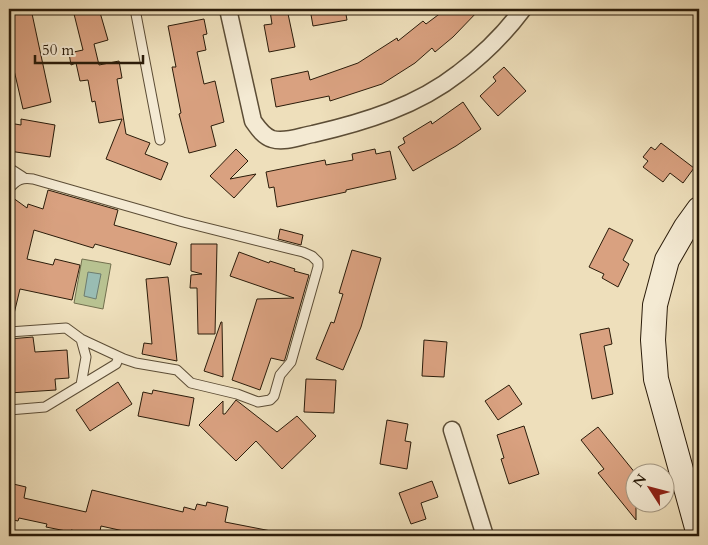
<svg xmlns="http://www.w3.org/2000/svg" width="708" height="545" font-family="Cardo,serif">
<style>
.green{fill:#b8c291;stroke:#726f4e}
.water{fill:#99bcb3;stroke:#6d7c6f}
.building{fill:#d9a180;stroke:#2b1c0a}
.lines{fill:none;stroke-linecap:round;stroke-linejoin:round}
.lane-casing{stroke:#5c4d36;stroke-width:11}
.street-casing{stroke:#5c4d36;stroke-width:19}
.secondary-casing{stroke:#2b1c0a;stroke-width:26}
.lane{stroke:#f4ead3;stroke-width:9}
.street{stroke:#f4ead3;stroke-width:16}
.secondary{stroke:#f4ead3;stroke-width:24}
</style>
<rect width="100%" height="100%" fill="#eedfbb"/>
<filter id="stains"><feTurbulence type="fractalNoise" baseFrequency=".004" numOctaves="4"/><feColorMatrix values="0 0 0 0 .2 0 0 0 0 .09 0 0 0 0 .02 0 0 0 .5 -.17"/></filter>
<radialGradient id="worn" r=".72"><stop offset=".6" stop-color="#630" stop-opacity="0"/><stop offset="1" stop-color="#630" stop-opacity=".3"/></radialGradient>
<path class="green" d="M 82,259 L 111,264 L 103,309 L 74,303 Z"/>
<path class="water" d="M 88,272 L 101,274 L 96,299 L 84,296 Z"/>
<path class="building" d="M 9,9 L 31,9 L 51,102 L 23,109 L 14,70 L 11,70 L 9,62 Z
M 93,9 L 99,9 L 108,40 L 94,44 L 99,65 L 119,61 L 122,78 L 117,79 L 126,134 L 150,143 L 145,154 L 168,163 L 161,180 L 106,159 L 122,119 L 99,123 L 95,101 L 92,102 L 88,80 L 80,81 L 76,63 L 71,65 L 69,53 L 83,50 L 74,14 Z
M 282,9 L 287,9 L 295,47 L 269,52 L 264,25 L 272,24 L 270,11 Z
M 310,9 L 345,9 L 347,20 L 313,26 Z
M 446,9 L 480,9 L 453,37 L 435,52 L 432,48 L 415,63 L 382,84 L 330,101 L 329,96 L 276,107 L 271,79 L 308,71 L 310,80 L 358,63 L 397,38 L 398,41 L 423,21 L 426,24 Z
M 204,19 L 207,34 L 203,35 L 206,50 L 197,52 L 204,84 L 215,81 L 224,122 L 211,126 L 216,146 L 189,153 L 179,114 L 181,113 L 172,67 L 176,67 L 168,26 Z
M 504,67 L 526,91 L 498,116 L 480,96 L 496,81 L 493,77 Z
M 463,102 L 481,129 L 456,146 L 413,171 L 398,147 L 405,143 L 403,138 L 431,121 L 432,124 Z
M 21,119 L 55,125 L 50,157 L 9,151 L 9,123 L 21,125 Z
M 661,143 L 694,168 L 683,183 L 670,173 L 663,182 L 643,167 L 648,161 L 643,157 L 651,147 L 655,150 Z
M 236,149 L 248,161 L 230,179 L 256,174 L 234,198 L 210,176 Z
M 375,149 L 376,154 L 390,151 L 396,179 L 346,190 L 346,192 L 277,207 L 274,187 L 269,188 L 266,172 L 325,160 L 326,165 L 353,160 L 352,154 Z
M 48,190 L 118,210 L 114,225 L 177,243 L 170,265 L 95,244 L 93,248 L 34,230 L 27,259 L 53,265 L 55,259 L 80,265 L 72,300 L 20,289 L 13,318 L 9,318 L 9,195 L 27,208 L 28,204 L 43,209 Z
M 609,228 L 633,240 L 623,260 L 629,264 L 618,287 L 602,278 L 604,274 L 589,267 Z
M 280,229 L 303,235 L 301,245 L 278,239 Z
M 191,244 L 217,244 L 215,334 L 198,334 L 197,288 L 190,288 L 191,275 L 202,274 L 191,271 Z
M 352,250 L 381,258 L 361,327 L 343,370 L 316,359 L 331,322 L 334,323 L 343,294 L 339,293 Z
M 239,252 L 269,263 L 270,261 L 295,269 L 294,271 L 309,275 L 285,359 L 284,361 L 271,358 L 260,390 L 232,380 L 257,299 L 294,298 L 230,276 Z
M 168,277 L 169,285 L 177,361 L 142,354 L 144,343 L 152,344 L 146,279 Z
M 221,322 L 222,322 L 223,377 L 204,371 Z
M 609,328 L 612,344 L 604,346 L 613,394 L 592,399 L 580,334 Z
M 33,337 L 35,352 L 67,350 L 69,378 L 55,379 L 56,390 L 9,393 L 9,339 Z
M 424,340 L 447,342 L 444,377 L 422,376 Z
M 306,379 L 336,380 L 334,413 L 304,412 Z
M 118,382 L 132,404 L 90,431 L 76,410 Z
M 509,385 L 522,404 L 498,420 L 485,401 Z
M 153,390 L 194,398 L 189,426 L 138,416 L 143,392 L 152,394 Z
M 236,400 L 277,432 L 297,416 L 316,436 L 282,469 L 256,441 L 236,461 L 199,425 L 223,401 L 223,414 L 225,414 Z
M 387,420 L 408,424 L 405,441 L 411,442 L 407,469 L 380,464 Z
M 524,426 L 539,474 L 509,484 L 501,459 L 504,458 L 497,435 Z
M 598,427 L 636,474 L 636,520 L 598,473 L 604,469 L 581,440 Z
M 432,481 L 438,497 L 421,503 L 426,519 L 411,524 L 399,493 Z
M 9,483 L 26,487 L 24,498 L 86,512 L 92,490 L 183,512 L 184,507 L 195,510 L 197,504 L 206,506 L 207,502 L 228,507 L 225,522 L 271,531 L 270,536 L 127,536 L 128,532 L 101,526 L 99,536 L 71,530 L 71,532 L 46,527 L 47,524 L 19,518 L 18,521 L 9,519 Z"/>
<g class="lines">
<g class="lane-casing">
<path id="lane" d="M 135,9 L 160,140
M 9,168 L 23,177
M 9,189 C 16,180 22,177 33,179 L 183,222 L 303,252 L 312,256 L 318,262 L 318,267 L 291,362 L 280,375 L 274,396 L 270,400 L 258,402 L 237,394 L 191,383 L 177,370 L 136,363 L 124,359 L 81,339 L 66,328 L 9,332
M 81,385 L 86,357 L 81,339
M 9,410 L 45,407 L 116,364 L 119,357"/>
</g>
<g class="street-casing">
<path id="street" d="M 228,9 L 253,121 C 258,128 263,136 272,139 C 285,143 301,136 313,134 C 365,122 417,106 459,73 C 483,55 505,33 523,9
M 452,430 L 485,536"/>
</g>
<g class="secondary-casing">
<path id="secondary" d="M 699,209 L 686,227 L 667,260 L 655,305 L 653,340 L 656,379 L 699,535"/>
</g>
<use href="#lane" class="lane"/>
<use href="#street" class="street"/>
<use href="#secondary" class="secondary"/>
</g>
<rect width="708" height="545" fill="none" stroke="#eedfbb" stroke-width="30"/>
<rect x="10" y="10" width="688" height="525" fill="none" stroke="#2b1c0a" stroke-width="2.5"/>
<rect x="15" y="15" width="678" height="515" fill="none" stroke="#2b1c0a"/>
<g transform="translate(650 488) rotate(306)"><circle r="24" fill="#f4ead3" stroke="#a49883"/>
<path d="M0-4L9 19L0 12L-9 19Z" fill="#8f2418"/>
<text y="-8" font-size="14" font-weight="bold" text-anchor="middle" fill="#2b1c0a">N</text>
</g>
<path d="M35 55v8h108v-8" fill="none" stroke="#2b1c0a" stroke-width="2.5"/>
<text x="42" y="55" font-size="15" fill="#2b1c0a" stroke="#f4ead3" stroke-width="4" paint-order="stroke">50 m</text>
<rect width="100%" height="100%" filter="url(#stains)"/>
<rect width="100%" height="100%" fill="url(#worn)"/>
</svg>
